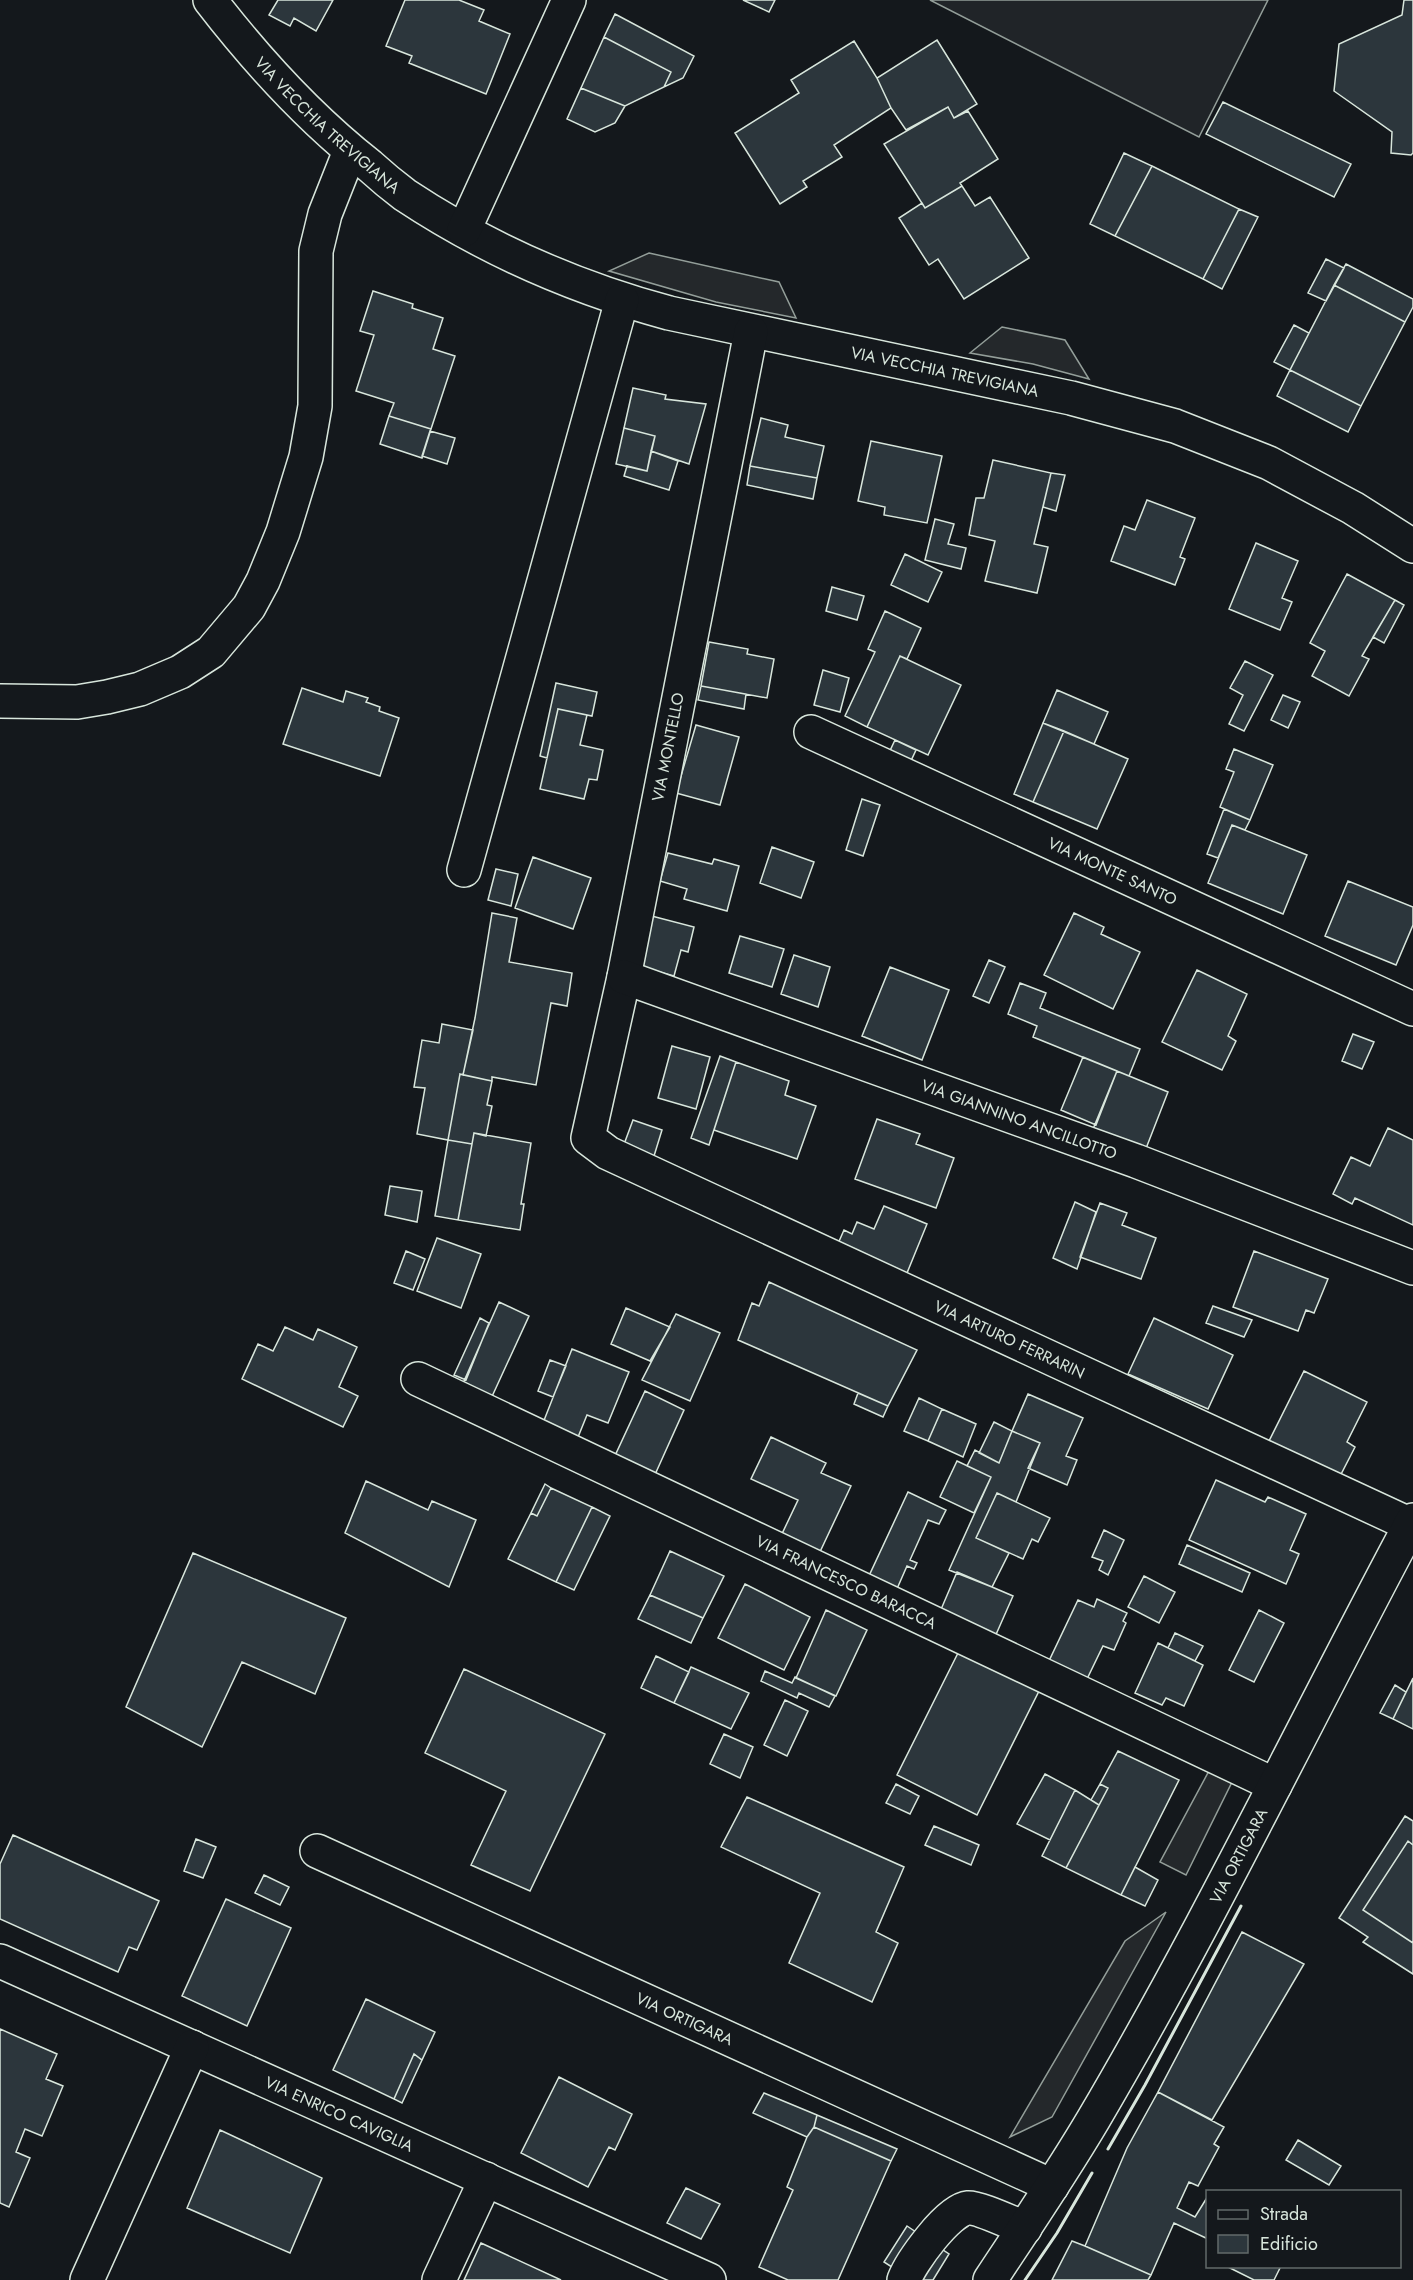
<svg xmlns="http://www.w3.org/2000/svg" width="1413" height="2280" font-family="Jost,sans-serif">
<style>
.pitch{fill:#202428;stroke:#939e99;stroke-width:1.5}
.parking{fill:#24282b;stroke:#939e99;stroke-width:1.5}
.building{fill:#2c363c;stroke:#d8e6dc;stroke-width:1.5}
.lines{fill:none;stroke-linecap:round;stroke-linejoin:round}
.minor-casing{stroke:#d8e6dc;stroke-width:36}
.minor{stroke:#14181c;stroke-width:33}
.wall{stroke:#d8e6dc;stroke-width:3}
.labels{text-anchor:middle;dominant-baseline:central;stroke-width:4.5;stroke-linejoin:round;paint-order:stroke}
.street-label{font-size:16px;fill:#d8e6dc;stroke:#14181c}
</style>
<rect width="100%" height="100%" fill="#14181c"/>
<path class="pitch" d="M 930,0 L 1268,0 L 1199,137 Z"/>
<path class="parking" d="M 649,253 L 779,282 L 796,318 L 716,302 L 609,271 Z
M 1002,327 L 1065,340 L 1089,379 L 1033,364 L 970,353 Z
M 1210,1769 L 1233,1780 L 1186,1875 L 1160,1862 Z
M 1166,1912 L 1052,2117 L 1010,2137 L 1125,1941 Z"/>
<path class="building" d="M 278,0 L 333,0 L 316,31 L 294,18 L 290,26 L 269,15 Z
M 405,0 L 459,0 L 484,10 L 479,21 L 510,34 L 486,94 L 409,63 L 412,56 L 386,46 Z
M 743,0 L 775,0 L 769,12 Z
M 1404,0 L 1413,0 L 1413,153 L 1411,155 L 1391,153 L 1392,132 L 1334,91 L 1339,44 L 1402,15 Z
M 615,14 L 694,56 L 683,78 L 664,87 L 671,72 L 604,37 Z
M 604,37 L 671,72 L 664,87 L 625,106 L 581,88 Z
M 937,40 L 977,104 L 954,118 L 948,107 L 906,130 L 891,108 L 877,78 Z
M 854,41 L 877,78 L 891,108 L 834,145 L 842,157 L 803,181 L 807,187 L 780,204 L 735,133 L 799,93 L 791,80 Z
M 581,88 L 625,106 L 615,123 L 595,132 L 567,119 Z
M 1223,102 L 1351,164 L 1334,197 L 1206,134 Z
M 948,107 L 954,118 L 968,111 L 998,159 L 960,183 L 962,186 L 925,208 L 884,144 Z
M 1124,153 L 1152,166 L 1115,236 L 1090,224 Z
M 1152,166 L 1239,209 L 1203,279 L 1115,236 Z
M 962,186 L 975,206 L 990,197 L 1029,258 L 964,299 L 938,259 L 929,265 L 899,218 L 922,203 L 925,208 Z
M 1239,209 L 1258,217 L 1222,289 L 1203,279 Z
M 1326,259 L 1344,268 L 1326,301 L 1308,293 Z
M 1346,264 L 1413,299 L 1413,307 L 1405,322 L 1334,285 Z
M 1334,285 L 1405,322 L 1361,406 L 1290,370 Z
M 373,291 L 413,304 L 412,308 L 443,318 L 433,349 L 455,356 L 431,429 L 389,416 L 394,403 L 356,391 L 374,335 L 360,331 Z
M 1294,325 L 1309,333 L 1290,370 L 1274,362 Z
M 1290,370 L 1361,406 L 1348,432 L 1277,396 Z
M 633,388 L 666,395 L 665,399 L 706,404 L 689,464 L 651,451 L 655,436 L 624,428 Z
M 389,416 L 431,429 L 422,458 L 380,444 Z
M 761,418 L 788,425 L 785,437 L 824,446 L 817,478 L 750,466 Z
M 624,428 L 655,436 L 647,471 L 616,464 Z
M 430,431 L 455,438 L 447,464 L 422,456 Z
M 871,441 L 942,456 L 927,523 L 884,515 L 885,507 L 858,501 Z
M 651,451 L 678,461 L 669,490 L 624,476 L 627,466 L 647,471 Z
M 993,460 L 1051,473 L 1034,544 L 1048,547 L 1037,593 L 985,581 L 995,541 L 969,535 L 976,498 L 984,498 Z
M 750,466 L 817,478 L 813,499 L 747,485 Z
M 1051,473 L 1065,475 L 1056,511 L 1043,507 Z
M 1147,500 L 1195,518 L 1180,557 L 1185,559 L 1175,585 L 1111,561 L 1124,526 L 1135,530 Z
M 935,519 L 954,524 L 948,544 L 966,548 L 961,569 L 925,560 Z
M 1256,543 L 1298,561 L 1282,598 L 1292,602 L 1280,630 L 1229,609 Z
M 905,554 L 942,572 L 928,602 L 891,585 Z
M 1347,574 L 1395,600 L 1362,656 L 1369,659 L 1349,696 L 1312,676 L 1325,651 L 1310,643 Z
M 832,587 L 864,596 L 857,620 L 826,611 Z
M 1395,600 L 1404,605 L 1384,643 L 1373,637 Z
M 885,611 L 921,628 L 907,659 L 900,656 L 867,727 L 845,716 L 875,652 L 868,649 Z
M 709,642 L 748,649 L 747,654 L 774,659 L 767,698 L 701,686 Z
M 900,656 L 961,685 L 928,755 L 867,727 Z
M 1245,661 L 1273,675 L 1244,731 L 1229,724 L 1243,695 L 1230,688 Z
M 823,670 L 849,678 L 840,712 L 814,705 Z
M 556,683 L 597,692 L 592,716 L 558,709 L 547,758 L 540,756 Z
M 701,686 L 746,694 L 744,709 L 698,700 Z
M 302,688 L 343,702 L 346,691 L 368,698 L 366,702 L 380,707 L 379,711 L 399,718 L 380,776 L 283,744 Z
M 1057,690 L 1108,712 L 1094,744 L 1043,723 Z
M 1283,695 L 1300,702 L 1288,728 L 1271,720 Z
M 558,709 L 587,715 L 580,745 L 603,750 L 597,780 L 589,779 L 584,799 L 540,789 Z
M 1043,723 L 1064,731 L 1033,802 L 1014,794 Z
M 696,725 L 739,737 L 720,805 L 676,793 Z
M 1064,731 L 1128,759 L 1097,829 L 1033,802 Z
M 895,740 L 916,750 L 909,765 L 888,755 Z
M 1234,749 L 1273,765 L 1250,820 L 1220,807 L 1234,772 L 1226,769 Z
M 862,799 L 880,805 L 863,856 L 846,850 Z
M 1224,809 L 1250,820 L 1245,830 L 1232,825 L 1218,858 L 1207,854 Z
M 1232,825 L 1307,855 L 1283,914 L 1208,883 Z
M 772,847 L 814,862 L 801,898 L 760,883 Z
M 668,853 L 712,864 L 714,859 L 739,866 L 727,911 L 684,899 L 687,889 L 660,881 Z
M 533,857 L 591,878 L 573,929 L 515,908 Z
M 496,869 L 518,874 L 511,906 L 488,900 Z
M 1348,881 L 1413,907 L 1413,925 L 1396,965 L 1325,936 Z
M 492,913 L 517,918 L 509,962 L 572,973 L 567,1006 L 551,1003 L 536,1085 L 492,1077 L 492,1081 L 463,1075 L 475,1018 Z
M 1074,913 L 1104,927 L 1101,934 L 1140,952 L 1113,1009 L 1044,975 Z
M 644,914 L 694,927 L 688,952 L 681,950 L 674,976 L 630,964 Z
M 740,936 L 784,949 L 772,987 L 729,973 Z
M 794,955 L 830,967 L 818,1007 L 781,994 Z
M 989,960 L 1005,967 L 989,1003 L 973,996 Z
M 890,967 L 949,990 L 922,1060 L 862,1036 Z
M 1197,970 L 1247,994 L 1228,1036 L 1236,1041 L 1222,1070 L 1162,1042 Z
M 1020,983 L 1046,993 L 1040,1008 L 1140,1049 L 1129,1076 L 1033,1037 L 1037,1026 L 1008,1014 Z
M 442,1024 L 473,1030 L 463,1075 L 460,1074 L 448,1140 L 417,1134 L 425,1088 L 414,1087 L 422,1040 L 439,1043 Z
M 1353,1034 L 1374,1042 L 1362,1069 L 1342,1061 Z
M 672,1046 L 710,1057 L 696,1109 L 658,1098 Z
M 720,1056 L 736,1062 L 709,1145 L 691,1138 Z
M 1083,1057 L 1117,1071 L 1096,1125 L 1061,1110 Z
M 736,1062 L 789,1081 L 785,1095 L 816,1106 L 797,1159 L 714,1130 Z
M 1117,1071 L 1168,1092 L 1145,1151 L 1093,1129 Z
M 460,1074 L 492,1081 L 487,1105 L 492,1106 L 486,1136 L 474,1133 L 472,1144 L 448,1140 Z
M 877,1119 L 920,1134 L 916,1144 L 954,1158 L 936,1208 L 855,1179 Z
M 633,1120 L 662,1130 L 654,1156 L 623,1147 Z
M 1388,1128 L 1413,1140 L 1413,1225 L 1355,1198 L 1352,1204 L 1333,1194 L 1351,1157 L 1370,1166 Z
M 474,1133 L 531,1143 L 521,1204 L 524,1204 L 520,1230 L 458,1220 Z
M 448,1140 L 472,1144 L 458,1220 L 435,1216 Z
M 390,1186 L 422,1191 L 417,1222 L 385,1215 Z
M 1075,1202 L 1096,1212 L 1077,1269 L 1053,1258 Z
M 1100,1203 L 1127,1213 L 1122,1225 L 1156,1238 L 1141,1279 L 1080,1257 Z
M 884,1206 L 927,1224 L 907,1273 L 833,1255 L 844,1230 L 852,1234 L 857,1222 L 874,1229 Z
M 437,1238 L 481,1254 L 461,1308 L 417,1291 Z
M 406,1251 L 425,1259 L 413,1290 L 394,1283 Z
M 1254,1251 L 1328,1279 L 1314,1313 L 1306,1310 L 1298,1331 L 1233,1307 Z
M 769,1282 L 917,1350 L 888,1406 L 738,1340 L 752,1303 L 759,1306 Z
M 499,1302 L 529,1316 L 489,1403 L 460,1390 Z
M 1213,1306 L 1252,1320 L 1244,1337 L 1206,1323 Z
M 626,1308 L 670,1327 L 650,1361 L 611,1344 Z
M 676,1314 L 720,1333 L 690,1401 L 642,1380 Z
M 480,1318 L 489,1323 L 466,1380 L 454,1375 Z
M 1154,1318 L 1233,1355 L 1208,1409 L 1128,1374 Z
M 285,1327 L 313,1340 L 318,1329 L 357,1347 L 339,1387 L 358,1396 L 343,1427 L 242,1379 L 258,1344 L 273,1351 Z
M 572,1349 L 629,1372 L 608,1423 L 587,1415 L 576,1442 L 541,1428 Z
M 550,1360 L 566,1366 L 553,1397 L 538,1391 Z
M 1304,1371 L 1367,1402 L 1347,1442 L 1355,1447 L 1337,1482 L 1265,1449 Z
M 645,1391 L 684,1410 L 653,1479 L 613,1460 Z
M 858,1393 L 888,1406 L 883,1417 L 854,1404 Z
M 1028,1394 L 1083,1418 L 1066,1456 L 1077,1460 L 1067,1485 L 1028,1468 L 1040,1443 L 1012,1431 Z
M 919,1398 L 942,1409 L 928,1441 L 904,1431 Z
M 942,1409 L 976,1424 L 963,1457 L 928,1441 Z
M 994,1422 L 1012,1431 L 999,1463 L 979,1453 Z
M 1012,1431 L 1040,1443 L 1016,1502 L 997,1493 L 976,1538 L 1009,1553 L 992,1587 L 949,1570 L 991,1477 L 967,1466 L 975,1450 L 999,1463 Z
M 771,1437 L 826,1463 L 821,1473 L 851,1486 L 818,1556 L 780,1538 L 798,1500 L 751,1479 Z
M 957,1461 L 991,1477 L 974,1513 L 940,1497 Z
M 1216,1480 L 1265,1502 L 1268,1497 L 1306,1514 L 1290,1550 L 1299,1554 L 1286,1584 L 1189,1540 Z
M 366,1481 L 428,1510 L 432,1501 L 476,1520 L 449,1587 L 345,1533 Z
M 545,1484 L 551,1488 L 537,1516 L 531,1513 Z
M 551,1488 L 592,1507 L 556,1582 L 508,1559 L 531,1513 L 537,1516 Z
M 908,1492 L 946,1510 L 939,1524 L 928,1520 L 910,1560 L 917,1563 L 914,1569 L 907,1566 L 896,1591 L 868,1578 Z
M 997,1493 L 1050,1518 L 1038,1542 L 1032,1539 L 1023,1559 L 976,1538 Z
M 592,1507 L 610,1516 L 574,1590 L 556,1582 Z
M 1104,1530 L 1124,1540 L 1108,1575 L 1099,1570 L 1103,1561 L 1092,1557 Z
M 1187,1545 L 1250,1573 L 1242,1592 L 1179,1564 Z
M 670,1551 L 724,1576 L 703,1618 L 650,1595 Z
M 193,1553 L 346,1618 L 315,1694 L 242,1662 L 202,1747 L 126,1707 Z
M 957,1572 L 1013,1596 L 994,1639 L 939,1614 Z
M 1144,1576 L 1175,1592 L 1159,1623 L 1128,1607 Z
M 745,1584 L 810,1617 L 784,1670 L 718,1638 Z
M 650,1595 L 703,1618 L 691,1643 L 638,1619 Z
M 1097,1599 L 1127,1613 L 1123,1621 L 1126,1623 L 1114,1650 L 1103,1646 L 1086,1681 L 1048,1663 L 1078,1600 L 1094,1607 Z
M 826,1610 L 867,1630 L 836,1696 L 796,1678 Z
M 1259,1610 L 1284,1623 L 1254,1682 L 1229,1670 Z
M 1175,1633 L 1203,1646 L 1195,1661 L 1168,1648 Z
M 1158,1643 L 1203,1665 L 1184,1706 L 1166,1698 L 1162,1705 L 1135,1693 Z
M 959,1651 L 1039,1691 L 977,1815 L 897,1775 Z
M 656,1656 L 689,1672 L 674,1703 L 641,1688 Z
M 691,1667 L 749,1693 L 731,1729 L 674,1703 Z
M 464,1669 L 605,1734 L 530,1891 L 471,1865 L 506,1791 L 425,1753 Z
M 765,1671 L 792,1683 L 795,1677 L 835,1696 L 829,1707 L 799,1693 L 797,1698 L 761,1681 Z
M 1413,1678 L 1413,1729 L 1393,1719 Z
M 1395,1685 L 1406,1692 L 1393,1719 L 1380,1713 Z
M 785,1700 L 808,1711 L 787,1756 L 764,1745 Z
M 724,1734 L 753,1747 L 740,1778 L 710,1764 Z
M 1118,1751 L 1179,1780 L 1121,1895 L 1066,1868 L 1108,1788 L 1100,1784 Z
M 1045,1774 L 1075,1790 L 1050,1840 L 1017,1824 Z
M 896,1784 L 919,1796 L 910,1814 L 886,1803 Z
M 1100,1784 L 1108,1788 L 1099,1805 L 1091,1800 Z
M 1075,1790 L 1099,1805 L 1066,1868 L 1042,1856 Z
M 747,1797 L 904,1867 L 876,1932 L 898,1943 L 872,2002 L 789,1963 L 820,1893 L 721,1847 Z
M 1405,1816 L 1413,1821 L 1413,1845 L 1408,1841 L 1363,1910 L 1413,1943 L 1413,1974 L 1363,1942 L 1368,1937 L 1339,1918 Z
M 934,1826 L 979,1845 L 971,1865 L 925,1845 Z
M 13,1835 L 159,1901 L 137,1950 L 129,1947 L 118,1972 L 0,1919 L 0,1864 Z
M 196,1839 L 216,1847 L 203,1878 L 184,1871 Z
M 1408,1841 L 1413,1845 L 1413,1943 L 1363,1910 Z
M 1135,1867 L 1158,1880 L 1145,1906 L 1121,1895 Z
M 264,1875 L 289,1887 L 280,1905 L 255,1893 Z
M 226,1899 L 291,1928 L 247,2026 L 182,1996 Z
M 1242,1932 L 1304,1964 L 1212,2120 L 1158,2092 Z
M 366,1999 L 435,2032 L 422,2060 L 414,2054 L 394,2099 L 333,2070 Z
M 0,2029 L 57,2054 L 46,2079 L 63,2086 L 42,2136 L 25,2129 L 16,2152 L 30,2158 L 9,2207 L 0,2203 Z
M 414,2054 L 422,2060 L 402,2103 L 394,2099 Z
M 559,2077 L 632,2114 L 615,2150 L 609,2147 L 588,2187 L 521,2153 Z
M 1158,2092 L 1224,2127 L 1214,2144 L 1219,2147 L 1198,2186 L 1189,2182 L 1177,2208 L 1195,2217 L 1208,2196 L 1208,2239 L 1174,2223 L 1151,2275 L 1085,2246 L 1127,2148 Z
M 764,2093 L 817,2115 L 814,2127 L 807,2137 L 753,2113 Z
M 817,2115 L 897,2149 L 891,2161 L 814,2127 Z
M 814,2127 L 891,2161 L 838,2280 L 788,2280 L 759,2267 L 793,2190 L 787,2187 L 807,2137 Z
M 220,2130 L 322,2178 L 290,2253 L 187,2208 Z
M 1298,2140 L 1341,2166 L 1329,2185 L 1286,2160 Z
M 686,2188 L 720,2204 L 701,2239 L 667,2223 Z
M 907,2226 L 949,2254 L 933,2280 L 912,2280 L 884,2262 Z
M 1072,2241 L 1085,2246 L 1151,2275 L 1148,2280 L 1052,2280 Z
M 481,2243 L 561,2280 L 464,2280 Z
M 1226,2266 L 1281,2266 L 1274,2280 L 1254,2280 Z"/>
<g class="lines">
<g class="minor-casing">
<g id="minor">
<path id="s1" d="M 210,0 C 257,61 309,118 370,166 C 381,176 393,186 405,195 C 485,248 576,288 669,313 L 1071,398 L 1175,426 L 1269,463 L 1353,508 L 1413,546"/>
<path d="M 464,230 L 569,0"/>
<path id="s2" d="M 751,332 L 624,977 L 588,1138 L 608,1153 L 1411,1525"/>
<path d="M 0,701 L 77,702 L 107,697 L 140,689 L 180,672 L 211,652 L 249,607 L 263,581 L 283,532 L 306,457 L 315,406 L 316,251 L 325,214 L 350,151"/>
<path id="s3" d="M 811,732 L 1413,1009"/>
<path d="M 464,870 L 622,300"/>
<path id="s4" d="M 624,977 L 1136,1161 L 1413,1268"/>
<path id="s5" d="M 418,1379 L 1275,1785"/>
<path id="s6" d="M 317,1851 L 1052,2186"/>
<path id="s7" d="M 0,1961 L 709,2280"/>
<path d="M 87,2280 L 192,2047"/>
<path d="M 439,2280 L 486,2179"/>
<path d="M 904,2280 C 911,2262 948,2210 968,2208 C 978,2207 1014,2224 1025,2228"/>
<path id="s8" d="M 990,2280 C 1025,2227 1061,2174 1093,2120 C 1208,1925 1306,1720 1413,1520"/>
</g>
</g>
<use href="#minor" class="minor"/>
<path class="wall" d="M 1108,2149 L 1145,2085 L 1241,1906
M 1025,2280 L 1057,2233 L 1092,2173"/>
</g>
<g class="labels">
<g class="street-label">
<text stroke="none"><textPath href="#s1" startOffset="172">VIA VECCHIA TREVIGIANA</textPath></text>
<text stroke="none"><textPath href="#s1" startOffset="849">VIA VECCHIA TREVIGIANA</textPath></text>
<text transform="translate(668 747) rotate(-79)">VIA MONTELLO</text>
<text stroke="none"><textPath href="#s3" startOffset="332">VIA MONTE SANTO</textPath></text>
<text stroke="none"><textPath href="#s4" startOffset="420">VIA GIANNINO ANCILLOTTO</textPath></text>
<text stroke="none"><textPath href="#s2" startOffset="1290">VIA ARTURO FERRARIN</textPath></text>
<text stroke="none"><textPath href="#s5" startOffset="474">VIA FRANCESCO BARACCA</textPath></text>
<text stroke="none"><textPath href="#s8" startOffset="492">VIA ORTIGARA</textPath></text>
<text stroke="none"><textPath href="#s6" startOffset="404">VIA ORTIGARA</textPath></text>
<text stroke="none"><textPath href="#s7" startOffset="372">VIA ENRICO CAVIGLIA</textPath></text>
</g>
</g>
<rect x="1206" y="2190" width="195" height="78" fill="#14181c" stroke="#626a69" stroke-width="1.5"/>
<rect x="1218" y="2210" width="30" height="9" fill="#14181c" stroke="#626a69" stroke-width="1.5"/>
<text x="1260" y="2220" font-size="18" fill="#d8e6dc">Strada</text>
<rect x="1218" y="2235" width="30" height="18" fill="#2c363c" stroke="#626a69" stroke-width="1.5"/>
<text x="1260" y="2250" font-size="18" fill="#d8e6dc">Edificio</text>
</svg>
